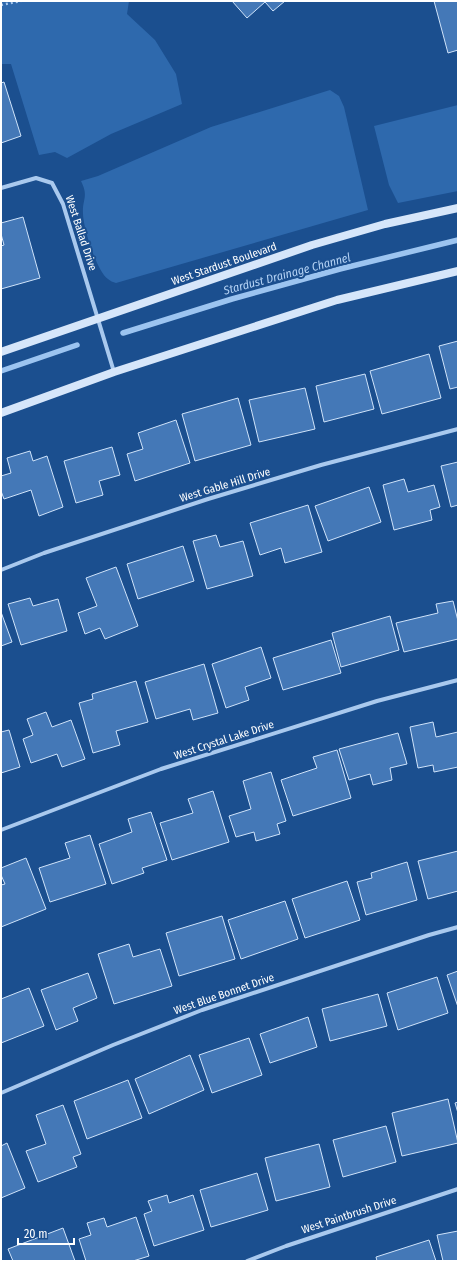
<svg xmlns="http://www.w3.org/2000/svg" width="459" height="1262" font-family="'Fira Sans Condensed',sans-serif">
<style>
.green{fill:#2e69ad}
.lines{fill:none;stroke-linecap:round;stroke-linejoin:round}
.stream{stroke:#9cc4f0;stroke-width:5.5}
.building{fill:#4478b7;stroke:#cfe3fa}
.path{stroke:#a9c9ee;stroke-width:2.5;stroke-dasharray:2 3;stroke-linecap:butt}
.street{stroke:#a9c9ee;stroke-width:4}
.secondary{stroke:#d6e6fa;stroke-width:8}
.labels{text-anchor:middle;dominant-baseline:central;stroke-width:4;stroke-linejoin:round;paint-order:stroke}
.street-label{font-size:11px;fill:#fff;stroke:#1b4f8f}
.water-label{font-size:12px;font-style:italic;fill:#b5d3f5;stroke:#1b4f8f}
</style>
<rect width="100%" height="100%" fill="#1b4f8f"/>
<path class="green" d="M 1,1 L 129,1 L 127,14 L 155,40 L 176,74 L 182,104 L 111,134 L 67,158 L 55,152 L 39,155 L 11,64 L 1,64 Z
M 330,90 L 339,96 L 344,107 L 368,210 L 116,283 C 113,282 110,281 108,279 C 97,272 83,227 83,214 C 82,199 89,197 81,181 L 98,176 L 211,127 Z
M 458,105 L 458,191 L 398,203 L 389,185 L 374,126 Z"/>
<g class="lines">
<path class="stream" d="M 123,333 L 232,299 L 340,269 L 458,240
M 1,371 L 77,345"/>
</g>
<path class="building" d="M 232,1 L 285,1 L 273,11 L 265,2 L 247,18 Z
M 434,1 L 458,1 L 458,50 L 448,53 Z
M 4,82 L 21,136 L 1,143 L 1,83 Z
M 23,217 L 40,278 L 1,289 L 1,246 L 4,245 L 1,234 L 1,223 Z
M 458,341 L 458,387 L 450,389 L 439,346 Z
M 429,354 L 441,398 L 382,414 L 370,371 Z
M 365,374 L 374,409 L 324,422 L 316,386 Z
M 305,388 L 315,429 L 259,442 L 249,400 Z
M 238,398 L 251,445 L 195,461 L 182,414 Z
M 176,420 L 190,463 L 135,481 L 127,454 L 143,449 L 138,433 Z
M 112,447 L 120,475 L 99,481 L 103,495 L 76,503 L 64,461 Z
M 30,451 L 33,461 L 47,456 L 63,507 L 39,516 L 31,490 L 4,499 L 1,491 L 1,476 L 11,473 L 7,458 Z
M 458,462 L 458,505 L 451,507 L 441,466 Z
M 404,479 L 408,492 L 434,485 L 440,507 L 430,510 L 432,520 L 394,530 L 383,485 Z
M 369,487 L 381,522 L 328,541 L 315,506 Z
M 308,505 L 322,552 L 285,563 L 281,548 L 260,555 L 250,523 Z
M 216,535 L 220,547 L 243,541 L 253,576 L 207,589 L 193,541 Z
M 183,546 L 194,581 L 138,599 L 127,564 Z
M 116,567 L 138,626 L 105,639 L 100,628 L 85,634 L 78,613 L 97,606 L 86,578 Z
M 30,598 L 33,606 L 58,599 L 67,631 L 21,645 L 8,604 Z
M 453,601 L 458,621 L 458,639 L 404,652 L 396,623 L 438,613 L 436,604 Z
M 1,612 L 12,642 L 1,646 Z
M 390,616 L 399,650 L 341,667 L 332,633 Z
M 331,640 L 341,673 L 283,690 L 273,658 Z
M 261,647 L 271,678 L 245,687 L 249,700 L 226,708 L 212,664 Z
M 204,664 L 218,713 L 193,720 L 190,709 L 156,719 L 145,682 Z
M 136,681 L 148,722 L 116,731 L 120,745 L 93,753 L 79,703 L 93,699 L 92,694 Z
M 46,712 L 52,727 L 71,720 L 85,759 L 62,767 L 57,754 L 31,763 L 23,739 L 33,735 L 27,719 Z
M 433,722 L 436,737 L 458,732 L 458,767 L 434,772 L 433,765 L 418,768 L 410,727 Z
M 9,730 L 20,767 L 1,773 L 1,732 Z
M 398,733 L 407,764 L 390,768 L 392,780 L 373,785 L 370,774 L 349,780 L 339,749 Z
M 337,750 L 351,798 L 293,816 L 281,780 L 317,768 L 313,757 Z
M 271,772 L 286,821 L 277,824 L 280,834 L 256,841 L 254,832 L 236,837 L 229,816 L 251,809 L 243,781 Z
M 213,791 L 229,842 L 172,860 L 160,823 L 193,813 L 188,799 Z
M 151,812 L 167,860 L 142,868 L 144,873 L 112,884 L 99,844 L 132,832 L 128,819 Z
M 90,835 L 106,884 L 50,902 L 39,868 L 70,858 L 65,843 Z
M 458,851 L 458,891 L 428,899 L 418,861 Z
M 26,858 L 46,909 L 1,927 L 1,885 L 5,884 L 1,875 L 1,868 Z
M 407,862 L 417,900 L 366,915 L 357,882 L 372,878 L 371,873 Z
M 347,881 L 360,920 L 305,938 L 292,899 Z
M 285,901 L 298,939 L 241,959 L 228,920 Z
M 222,916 L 235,959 L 179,976 L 166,933 Z
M 129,944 L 133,957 L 160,949 L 172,986 L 114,1004 L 98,954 Z
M 458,971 L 458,1007 L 447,975 Z
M 88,973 L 97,998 L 73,1008 L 78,1021 L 56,1030 L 41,990 Z
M 437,977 L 448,1013 L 398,1030 L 387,993 Z
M 29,988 L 44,1026 L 1,1043 L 1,999 Z
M 378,994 L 387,1026 L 330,1041 L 322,1009 Z
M 308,1017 L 317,1047 L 270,1063 L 260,1034 Z
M 249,1038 L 262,1075 L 212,1093 L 199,1055 Z
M 190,1055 L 204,1090 L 149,1114 L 135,1079 Z
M 128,1080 L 142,1118 L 87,1139 L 74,1101 Z
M 448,1099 L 458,1143 L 402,1156 L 392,1113 Z
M 458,1102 L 458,1113 L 455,1103 Z
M 63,1105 L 81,1154 L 73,1157 L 77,1167 L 38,1182 L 26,1151 L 46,1144 L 36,1115 Z
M 386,1126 L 396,1162 L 343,1177 L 333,1140 Z
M 7,1143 L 25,1188 L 1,1198 L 1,1146 Z
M 319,1144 L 330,1187 L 276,1201 L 265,1158 Z
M 257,1173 L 268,1210 L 211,1227 L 200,1190 Z
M 167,1195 L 169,1203 L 193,1195 L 204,1230 L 154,1246 L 144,1214 L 152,1211 L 148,1201 Z
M 136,1217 L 149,1256 L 133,1261 L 86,1261 L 79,1239 L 91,1235 L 87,1223 L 104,1218 L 107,1227 Z
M 63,1228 L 75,1261 L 13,1261 L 8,1249 Z
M 458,1231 L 458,1261 L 443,1261 L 437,1235 Z
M 429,1240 L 436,1261 L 377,1261 L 376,1257 Z"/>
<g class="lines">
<path class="path" d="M 1,5 L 21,1"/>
<path class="street" d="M 1,188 L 36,178 L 52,183 L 63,204 L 114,372
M 1,570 L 44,553 L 208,499 L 321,465 L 458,429
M 1,830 L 161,769 L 377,701 L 458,680
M 1,1093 L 113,1045 L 202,1010 L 429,935 L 458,927
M 247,1261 L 286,1246 L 458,1189"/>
<path class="secondary" d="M 1,352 L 312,245 L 385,224 L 458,208
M 1,413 L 114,372 L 337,300 L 458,271"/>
</g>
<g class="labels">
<g class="street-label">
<text transform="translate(81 233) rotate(72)">West Ballad Drive</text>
<text transform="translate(224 264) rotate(-19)">West Stardust Boulevard</text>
<text transform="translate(225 485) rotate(-17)">West Gable Hill Drive</text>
<text transform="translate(224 740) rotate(-18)">West Crystal Lake Drive</text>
<text transform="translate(224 994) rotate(-19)">West Blue Bonnet Drive</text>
<text transform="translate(349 1215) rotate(-18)">West Paintbrush Drive</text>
</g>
<g class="water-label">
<text transform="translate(287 274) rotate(-15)">Stardust Drainage Channel</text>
</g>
</g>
<rect width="459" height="1262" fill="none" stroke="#ffffff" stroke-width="4"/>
<path d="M18 1238v6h56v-6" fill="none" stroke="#ffffff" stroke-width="2"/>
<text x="24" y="1238" font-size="12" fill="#ffffff" stroke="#1b4f8f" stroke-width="3" paint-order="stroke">20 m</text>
</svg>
